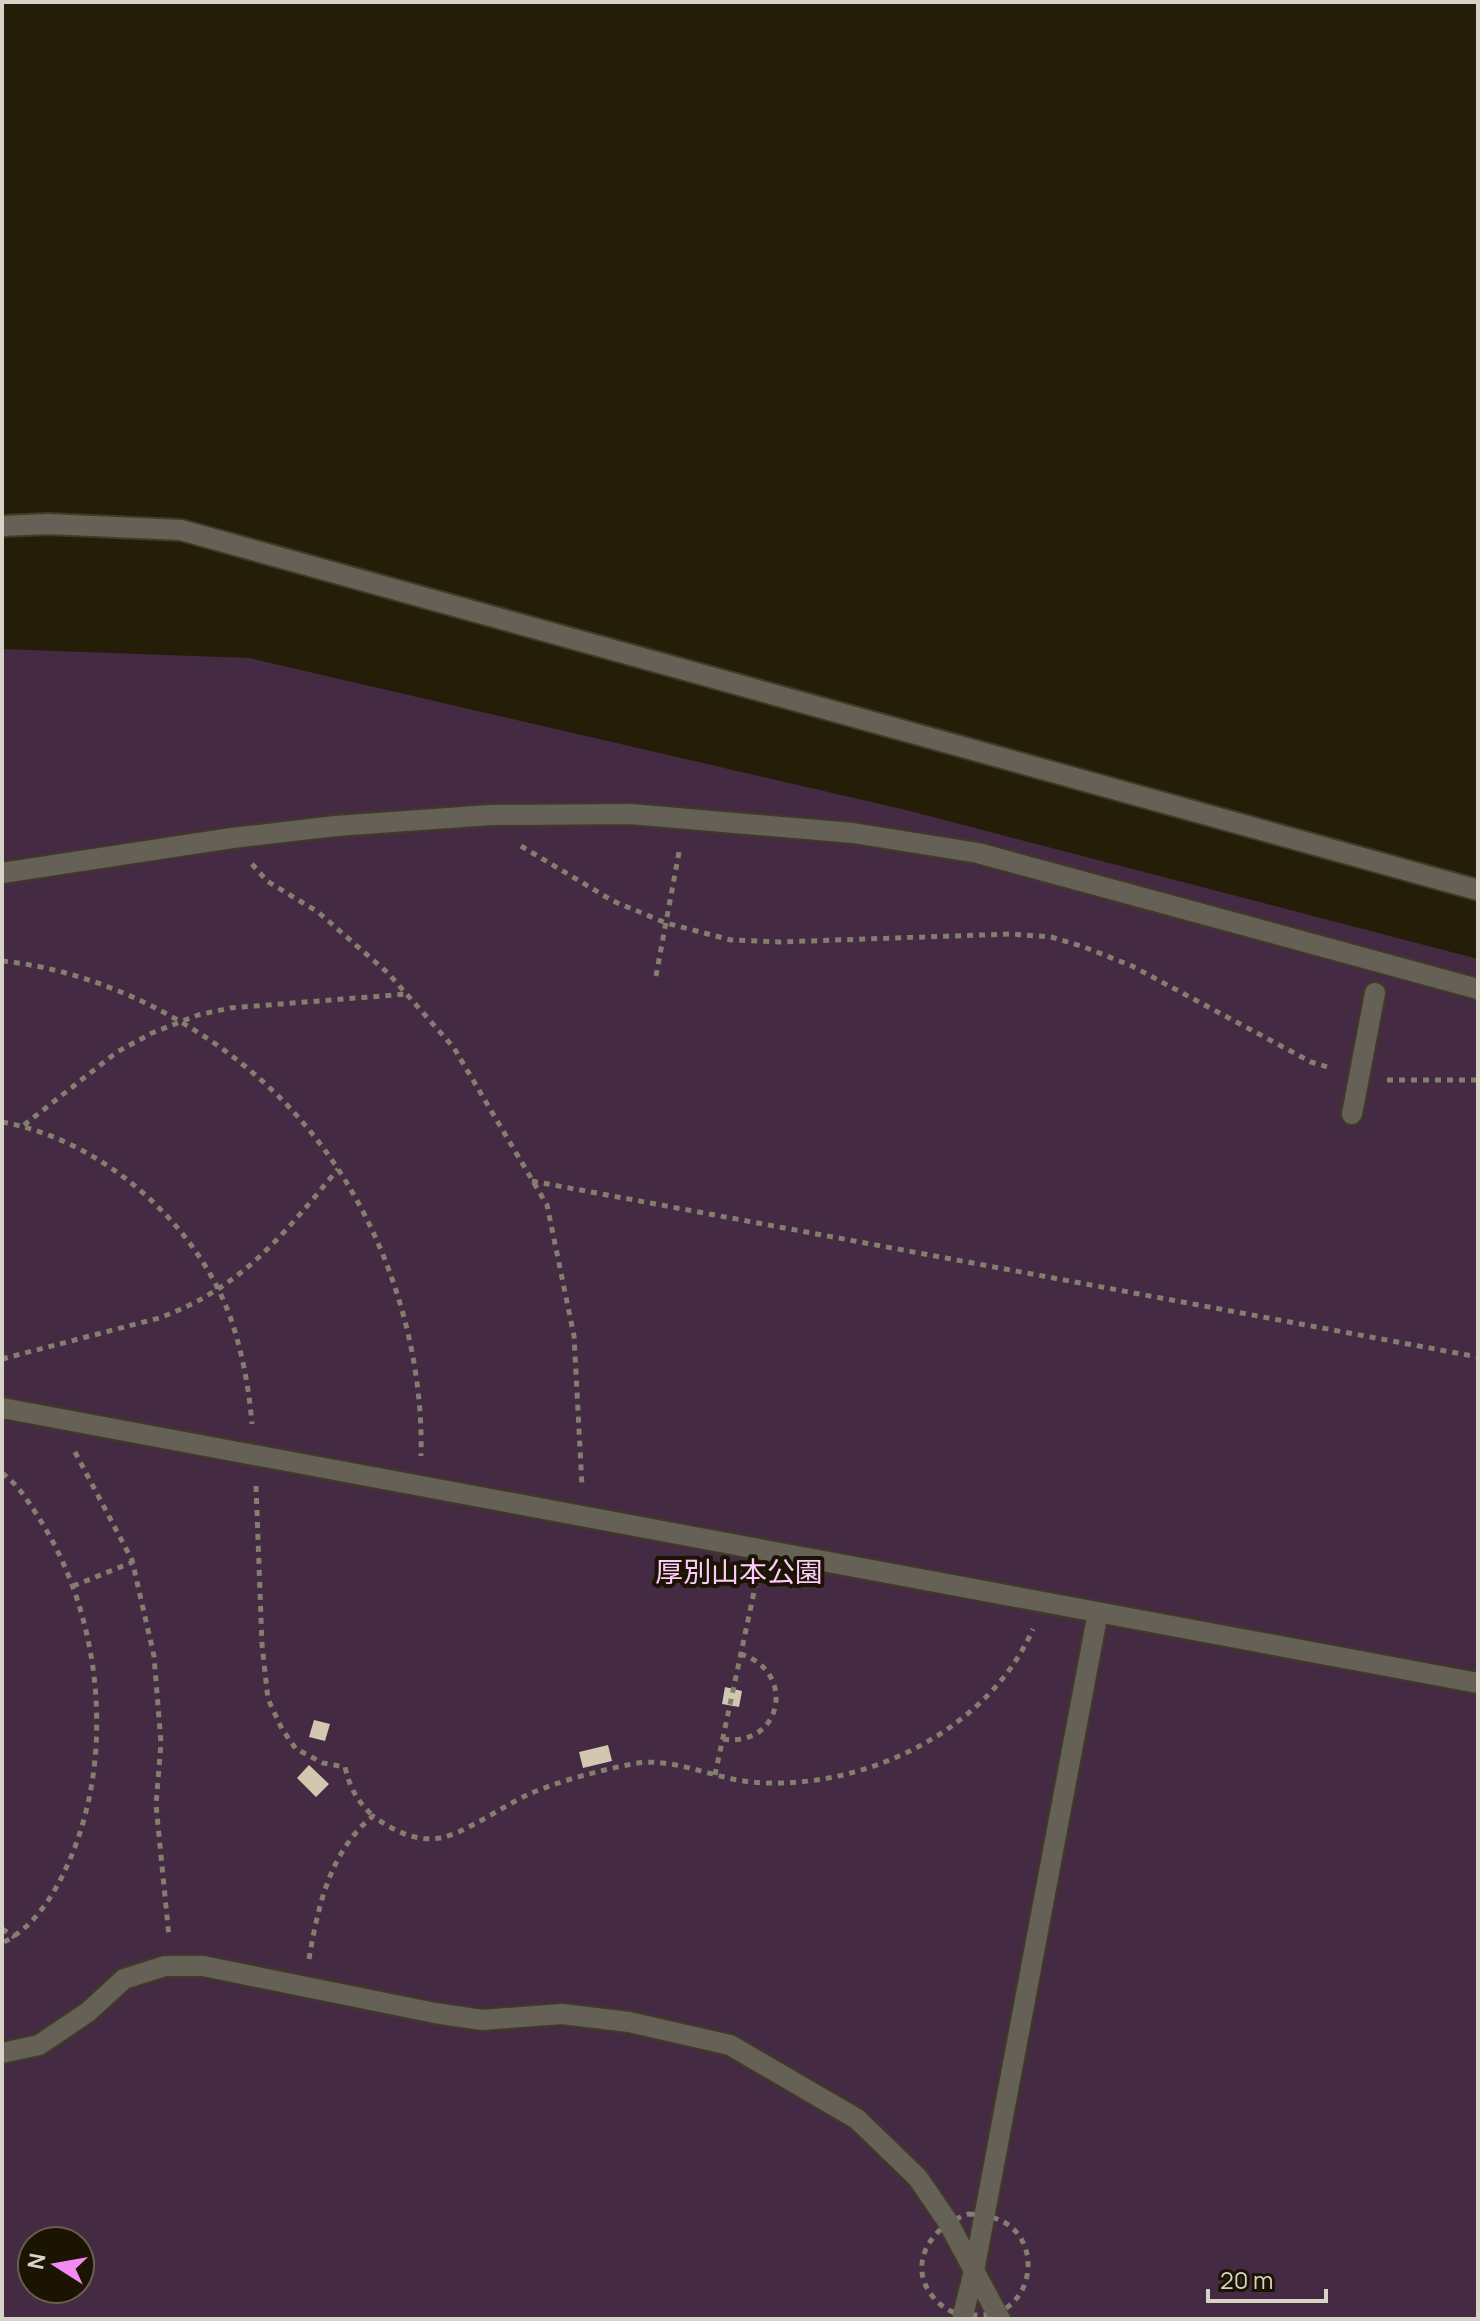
<svg xmlns="http://www.w3.org/2000/svg" width="1480" height="2321" font-family="Manrope,'Noto Sans JP',sans-serif">
<style>
.green{fill:#442a43;fill-rule:evenodd}
.building{fill:#d1c8af}
.lines{fill:none;stroke-linecap:round;stroke-linejoin:round}
.minor-casing{stroke:#413b26;stroke-width:24}
.path{stroke:#837e6d;stroke-width:5;stroke-dasharray:6 6;stroke-linecap:butt}
.minor{stroke:#656157;stroke-width:20}
.labels{text-anchor:middle;dominant-baseline:central;stroke-width:8;stroke-linejoin:round;paint-order:stroke}
.park-label{font-size:28px;fill:#feccfc;stroke:#1b1402}
</style>
<rect width="100%" height="100%" fill="#241e08"/>
<path class="green" d="M 2,649 L 249,658 L 906,810 L 1478,959 L 1478,2319 L 2,2319 ZM 32,2241 L 80,2241 L 80,2289 L 32,2289 Z"/>
<path class="building" d="M 725,1687 L 742,1691 L 739,1707 L 722,1704 Z
M 314,1720 L 330,1724 L 325,1741 L 309,1737 Z
M 608,1745 L 612,1761 L 583,1768 L 579,1752 Z
M 309,1765 L 329,1784 L 316,1797 L 297,1778 Z"/>
<g class="lines">
<g class="minor-casing">
<path id="minor" d="M 2,526 L 48,524 L 181,530 L 1478,890
M 2,873 L 232,838 L 336,826 L 491,815 L 630,814 L 853,833 L 978,853 L 1478,989
M 1352,1114 L 1375,993
M 2,1408 L 1478,1683
M 2,2053 L 39,2045 L 88,2012 L 124,1979 L 165,1966 L 203,1966 L 435,2013 L 482,2020 L 562,2014 L 629,2022 L 730,2045 L 857,2119 L 918,2178 L 948,2222 L 1000,2319
M 963,2315 L 974,2271 L 1098,1612"/>
</g>
<path class="path" d="M 521,846 L 613,901 L 666,923 L 731,940 L 779,942 L 1011,934 L 1051,937 L 1084,947 L 1132,966 L 1311,1062 L 1331,1068
M 252,864 L 267,881 L 318,912 L 388,973 L 454,1048 L 547,1205 L 574,1336 L 582,1486
M 2,961 C 114,972 233,1039 305,1125 C 381,1214 424,1340 421,1456
M 656,976 L 680,847
M 1387,1080 L 1478,1080
M 2,1122 C 103,1140 199,1225 232,1322 C 243,1356 249,1389 252,1424
M 24,1125 L 117,1052 L 152,1033 L 198,1015 L 230,1008 L 407,994
M 532,1181 L 1478,1357
M 2,1359 L 159,1318 C 242,1288 283,1235 338,1169
M 75,1452 L 132,1560 L 154,1656 L 161,1743 L 156,1805 L 169,1937
M 2,1473 C 18,1485 26,1498 37,1515 C 102,1614 117,1757 67,1866 C 53,1897 33,1928 2,1943
M 256,1486 L 262,1645 L 268,1699 L 282,1729 L 296,1749 L 323,1763 L 345,1767 C 350,1788 357,1801 373,1816
M 73,1586 L 133,1562
M 723,1739 C 781,1748 798,1673 741,1654
M 715,1775 L 757,1578
M 2,1929 L 15,1937
M 309,1959 C 318,1906 330,1851 373,1816 C 392,1830 415,1842 440,1838 C 461,1835 504,1806 527,1795 C 559,1781 597,1771 632,1764 C 671,1756 712,1778 751,1782 C 860,1792 988,1732 1033,1629
M 969,2214 C 984,2215 998,2217 1010,2226 C 1039,2249 1032,2299 997,2313 C 990,2315 980,2315 972,2315 C 958,2316 944,2310 934,2298 C 905,2265 932,2224 969,2214 Z"/>
<use href="#minor" class="minor"/>
</g>
<g class="labels">
<g class="park-label">
<text x="739" y="1571">厚別山本公園</text>
</g>
</g>
<rect width="1480" height="2321" fill="none" stroke="#d7d3c6" stroke-width="8"/>
<g transform="translate(56 2265) rotate(281)"><circle r="38" fill="#1b1402" stroke="#666050" stroke-width="2"/>
<path d="M0-6L14 30L0 20L-14 30Z" fill="#f38af1"/>
<text y="-12" font-size="22" font-weight="bold" text-anchor="middle" fill="#d7d3c6">N</text>
</g>
<path d="M1208 2289v12h118v-12" fill="none" stroke="#d7d3c6" stroke-width="4"/>
<text x="1220" y="2289" font-size="24" fill="#d7d3c6" stroke="#1b1402" stroke-width="6" paint-order="stroke">20 m</text>
</svg>
